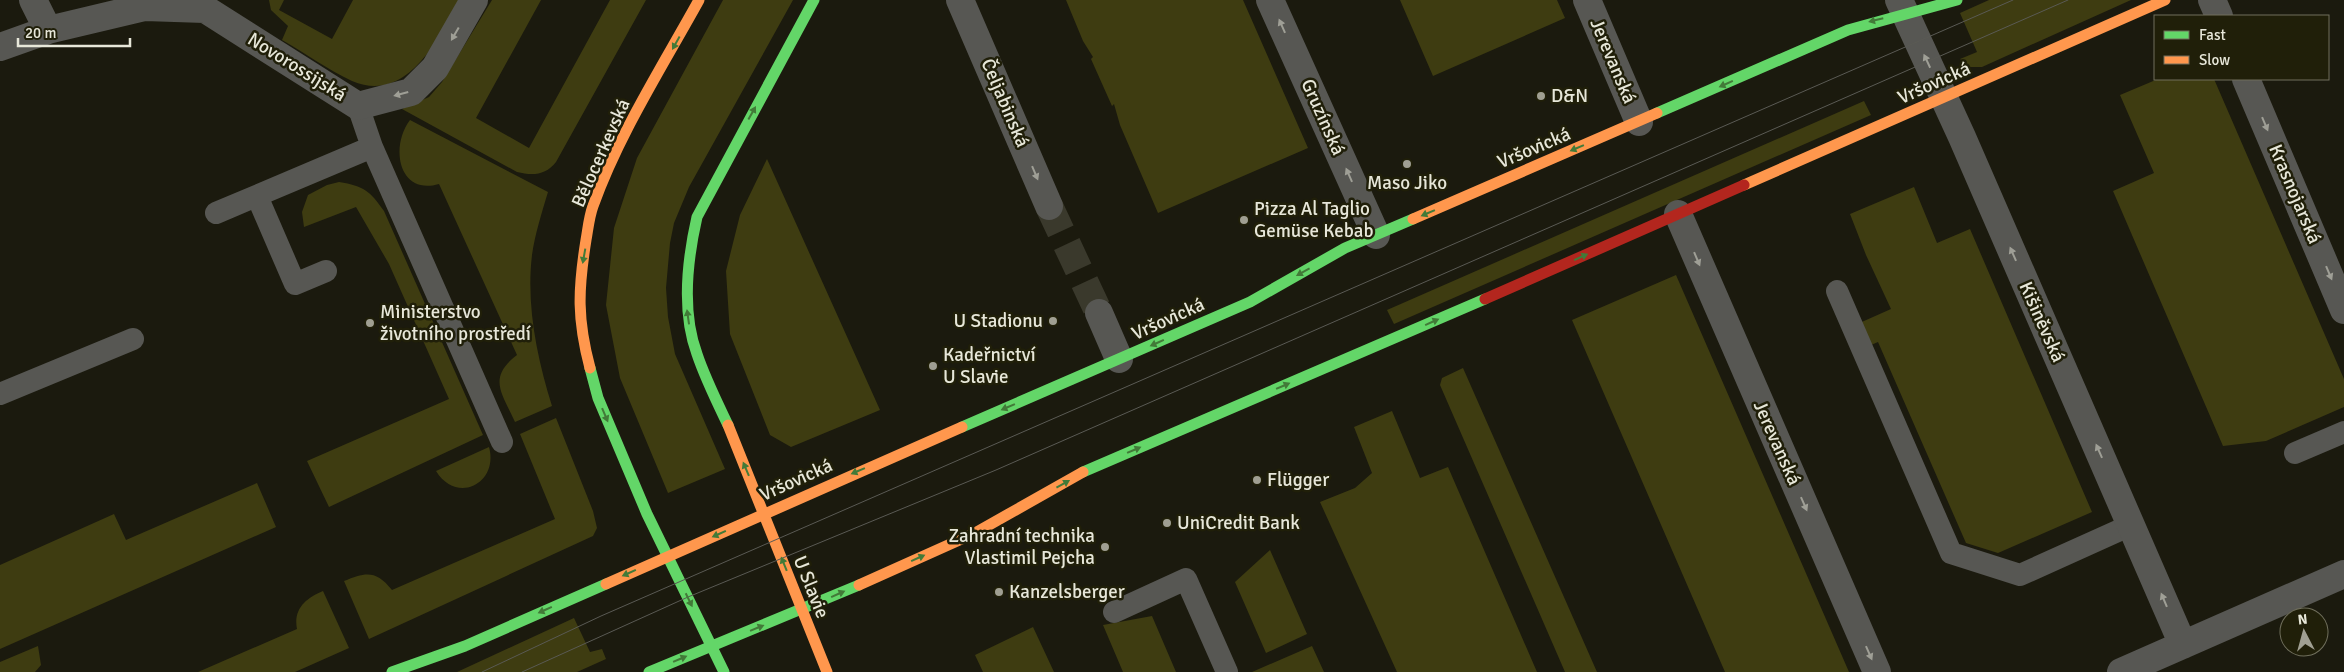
<svg xmlns="http://www.w3.org/2000/svg" width="2344" height="672" font-family="Signika,sans-serif">
<style>
.green{fill:#3e3c11}
.lines{fill:none;stroke-linecap:round;stroke-linejoin:round}
.street-tunnel{stroke:#3a392c;stroke-width:28;stroke-dasharray:28 14;stroke-linecap:butt}
.lane{stroke:#575753;stroke-width:22}
.street{stroke:#575753;stroke-width:28}
.fast{stroke:#63d668;stroke-width:11}
.slow{stroke:#ff974d;stroke-width:11}
.jam{stroke:#b3261e;stroke-width:11}
.tram{stroke:#5a5a54;stroke-width:1}
.oneway{fill:#427a38}
.oneway2{fill:#9f9f96}
.poi-dot{fill:#a09f92;stroke:#201f09;stroke-width:2}
.labels{text-anchor:middle;dominant-baseline:central;stroke-width:5;stroke-linejoin:round;paint-order:stroke}
.street-label{font-size:19px;fill:#e7e7d9;stroke:#201f09}
.poi-label{font-size:19px;fill:#e7e7d9;stroke:#201f09;text-anchor:start}
</style>
<rect width="100%" height="100%" fill="#1b1a0e"/>
<path class="green" d="M 269,0 L 284,0 L 279,10 L 332,39 L 353,0 L 462,0 C 438,37 408,105 352,81 C 328,70 305,53 282,40 L 288,26 L 271,10 Z
M 492,0 L 541,0 L 476,118 L 529,148 L 610,0 L 646,0 L 556,162 C 546,175 533,176 517,172 L 402,109 L 429,97 L 442,82 Z
M 723,0 L 793,0 L 689,187 L 674,223 L 670,243 L 666,288 L 668,317 L 675,354 L 725,469 L 668,493 L 620,378 L 606,305 L 614,228 L 637,158 Z
M 1066,0 L 1243,0 L 1308,148 L 1158,213 L 1120,125 L 1114,104 L 1112,106 L 1091,59 L 1093,57 L 1083,41 Z
M 1400,0 L 1557,0 L 1565,18 L 1433,76 Z
M 1989,0 L 2131,0 L 1982,67 L 1970,67 L 1960,59 L 1977,52 L 1960,13 Z
M 2158,79 L 2214,79 L 2344,379 L 2344,407 L 2266,441 L 2223,446 L 2113,191 L 2154,173 L 2120,95 Z
M 1864,101 L 1871,115 L 1394,324 L 1387,310 Z
M 410,120 L 548,192 C 542,212 535,234 532,255 C 526,305 537,358 552,406 L 515,422 C 502,393 487,378 517,355 L 439,184 C 398,196 390,146 410,120 Z
M 767,159 L 880,410 L 791,447 L 770,435 L 730,334 L 726,271 L 740,215 Z
M 339,182 C 364,186 370,191 384,211 L 483,435 L 329,507 L 307,461 L 449,399 L 389,264 L 356,207 L 304,227 L 302,212 L 308,195 L 327,185 Z
M 1914,187 L 1937,243 L 1970,229 L 2092,512 L 1998,553 L 1966,543 L 1878,342 L 1864,348 L 1855,325 L 1891,309 L 1866,255 L 1850,214 Z
M 1676,275 L 1849,672 L 1725,672 L 1572,320 Z
M 1463,368 L 1597,672 L 1565,672 L 1440,385 L 1442,378 Z
M 1392,411 L 1420,478 L 1448,467 L 1537,672 L 1397,672 L 1320,502 L 1355,488 L 1372,473 L 1354,427 Z
M 556,418 L 593,511 L 597,528 L 593,536 L 369,639 L 344,581 C 366,572 376,570 392,590 L 555,519 L 520,434 Z
M 489,447 C 499,483 457,505 436,471 Z
M 257,483 L 276,527 L 0,649 L 0,565 L 114,514 L 126,540 Z
M 1270,550 L 1307,634 L 1266,653 L 1235,582 Z
M 323,591 L 349,648 L 295,672 L 198,672 L 297,629 C 293,609 306,598 323,591 Z
M 1152,616 L 1176,672 L 1123,672 L 1103,625 Z
M 574,618 L 590,652 L 602,649 L 606,659 L 577,672 L 457,672 Z
M 1033,627 L 1054,672 L 983,672 L 975,655 Z
M 38,646 L 41,665 L 35,672 L 0,672 L 0,662 Z
M 1312,646 L 1324,672 L 1252,672 Z"/>
<g class="lines">
<path class="street-tunnel" d="M 1049,206 L 1099,313"/>
<path class="lane" d="M 358,106 L 372,147 L 502,442
M 257,196 L 295,284 L 326,271
M 216,213 L 372,147
M 1837,291 L 1951,553 L 2020,575 L 2131,525
M 0,394 L 133,339
M 2295,453 L 2344,432
M 1114,612 L 1186,579 L 1227,672"/>
<path class="street" d="M 33,0 L 48,30
M 960,0 L 1049,206
M 1270,0 L 1376,235
M 1587,0 L 1639,122
M 1899,0 L 1962,137 L 2183,645
M 2212,0 L 2219,16
M 205,9 L 358,106 L 411,92 L 435,68 L 474,0
M 0,47 L 48,30 L 145,7 L 205,9
M 2246,79 L 2344,310
M 1678,214 L 1877,672
M 1099,313 L 1119,359
M 2121,672 L 2344,574"/>
<path class="fast" d="M 1657,113 L 1848,30 L 1957,0
M 590,368 L 598,398 L 647,514 L 724,672
M 728,425 C 717,402 705,378 697,354 C 681,311 687,261 697,217 L 814,0
M 962,427 L 1250,302 L 1345,248 L 1413,219
M 1083,472 L 1485,299
M 392,672 L 465,646 L 606,584
M 649,672 L 859,585"/>
<path class="slow" d="M 1744,185 L 2165,0
M 1413,219 L 1657,113
M 590,368 C 577,319 578,290 586,240 C 588,229 589,217 593,206 C 619,134 662,67 699,0
M 728,425 L 827,672
M 606,584 L 962,427
M 859,585 L 975,533 L 1083,472"/>
<path class="jam" d="M 1485,299 L 1744,185"/>
<path class="tram" d="M 482,672 L 601,616 L 2013,0
M 522,672 L 688,597 L 996,470 L 2068,0"/>
</g>
<defs><path id="oneway-solid" d="M-6-.8H1V-3.2L6.5 0L1 3.2V.8H-6Z" transform="scale(1.25)"/></defs>
<g class="oneway">
<use href="#oneway-solid" transform="translate(1876 20) rotate(166)"/>
<use href="#oneway-solid" transform="translate(676 43) rotate(119)"/>
<use href="#oneway-solid" transform="translate(1726 84) rotate(156)"/>
<use href="#oneway-solid" transform="translate(752 113) rotate(-61)"/>
<use href="#oneway-solid" transform="translate(1577 148) rotate(157)"/>
<use href="#oneway-solid" transform="translate(1428 213) rotate(157)"/>
<use href="#oneway-solid" transform="translate(584 256) rotate(100)"/>
<use href="#oneway-solid" transform="translate(1581 257) rotate(-24)"/>
<use href="#oneway-solid" transform="translate(1303 272) rotate(151)"/>
<use href="#oneway-solid" transform="translate(688 317) rotate(-98)"/>
<use href="#oneway-solid" transform="translate(1432 322) rotate(-24)"/>
<use href="#oneway-solid" transform="translate(1157 343) rotate(156)"/>
<use href="#oneway-solid" transform="translate(1283 386) rotate(-23)"/>
<use href="#oneway-solid" transform="translate(1008 407) rotate(157)"/>
<use href="#oneway-solid" transform="translate(605 415) rotate(67)"/>
<use href="#oneway-solid" transform="translate(1134 450) rotate(-23)"/>
<use href="#oneway-solid" transform="translate(746 469) rotate(-113)"/>
<use href="#oneway-solid" transform="translate(858 471) rotate(157)"/>
<use href="#oneway-solid" transform="translate(1063 484) rotate(-29)"/>
<use href="#oneway-solid" transform="translate(719 534) rotate(156)"/>
<use href="#oneway-solid" transform="translate(918 558) rotate(-24)"/>
<use href="#oneway-solid" transform="translate(784 564) rotate(-112)"/>
<use href="#oneway-solid" transform="translate(629 573) rotate(156)"/>
<use href="#oneway-solid" transform="translate(838 594) rotate(-24)"/>
<use href="#oneway-solid" transform="translate(689 600) rotate(64)"/>
<use href="#oneway-solid" transform="translate(545 610) rotate(156)"/>
<use href="#oneway-solid" transform="translate(757 628) rotate(-22)"/>
<use href="#oneway-solid" transform="translate(680 659) rotate(-23)"/>
</g>
<g class="oneway2">
<use href="#oneway-solid" transform="translate(1282 26) rotate(-114)"/>
<use href="#oneway-solid" transform="translate(455 34) rotate(120)"/>
<use href="#oneway-solid" transform="translate(1927 61) rotate(-115)"/>
<use href="#oneway-solid" transform="translate(401 94) rotate(165)"/>
<use href="#oneway-solid" transform="translate(2265 124) rotate(67)"/>
<use href="#oneway-solid" transform="translate(1035 173) rotate(67)"/>
<use href="#oneway-solid" transform="translate(1349 175) rotate(-114)"/>
<use href="#oneway-solid" transform="translate(2013 254) rotate(-114)"/>
<use href="#oneway-solid" transform="translate(1697 259) rotate(67)"/>
<use href="#oneway-solid" transform="translate(2329 273) rotate(67)"/>
<use href="#oneway-solid" transform="translate(2099 451) rotate(-114)"/>
<use href="#oneway-solid" transform="translate(1804 504) rotate(66)"/>
<use href="#oneway-solid" transform="translate(2164 600) rotate(-113)"/>
<use href="#oneway-solid" transform="translate(1869 653) rotate(66)"/>
</g>
<g class="poi-dot">
<circle cx="1541" cy="96" r="5"/>
<circle cx="1407" cy="164" r="5"/>
<circle cx="1244" cy="220" r="5"/>
<circle cx="1053" cy="321" r="5"/>
<circle cx="370" cy="323" r="5"/>
<circle cx="933" cy="366" r="5"/>
<circle cx="1257" cy="480" r="5"/>
<circle cx="1167" cy="523" r="5"/>
<circle cx="1105" cy="547" r="5"/>
<circle cx="999" cy="592" r="5"/>
</g>
<g class="labels">
<g class="street-label">
<text transform="translate(1613 61) rotate(67)">Jerevanská</text>
<text transform="translate(297 67) rotate(32)">Novorossijská</text>
<text transform="translate(1934 83) rotate(-24)">Vršovická</text>
<text transform="translate(1005 103) rotate(67)">Čeljabinská</text>
<text transform="translate(1323 117) rotate(66)">Gruzínská</text>
<text transform="translate(1534 148) rotate(-23)">Vršovická</text>
<text transform="translate(601 153) rotate(-66)">Bělocerkevská</text>
<text transform="translate(2295 194) rotate(67)">Krasnojarská</text>
<text transform="translate(1168 319) rotate(-24)">Vršovická</text>
<text transform="translate(2042 322) rotate(66)">Kišiněvská</text>
<text transform="translate(1777 443) rotate(66)">Jerevanská</text>
<text transform="translate(796 480) rotate(-24)">Vršovická</text>
<text transform="translate(811 587) rotate(68)">U Slavie</text>
</g>
<g class="poi-label">
<text x="1551" y="96">D&amp;N</text>
<text x="1407" y="183" text-anchor="middle">Maso Jiko</text>
<text x="1254" y="209">Pizza Al Taglio<tspan x="1254" dy="22">Gemüse Kebab</tspan></text>
<text x="380" y="312">Ministerstvo<tspan x="380" dy="22">životního prostředí</tspan></text>
<text x="1043" y="321" text-anchor="end">U Stadionu</text>
<text x="943" y="355">Kadeřnictví<tspan x="943" dy="22">U Slavie</tspan></text>
<text x="1267" y="480">Flügger</text>
<text x="1177" y="523">UniCredit Bank</text>
<text x="1095" y="536" text-anchor="end">Zahradní technika<tspan x="1095" dy="22">Vlastimil Pejcha</tspan></text>
<text x="1009" y="592">Kanzelsberger</text>
</g>
</g>
<rect x="2154" y="15" width="175" height="65" fill="#201f09" stroke="#706f5c"/>
<rect x="2164" y="31" width="25" height="8" fill="#63d668" stroke="#706f5c"/>
<text x="2199" y="40" font-size="15" fill="#e7e7d9">Fast</text>
<rect x="2164" y="56" width="25" height="8" fill="#ff974d" stroke="#706f5c"/>
<text x="2199" y="65" font-size="15" fill="#e7e7d9">Slow</text>
<g transform="translate(2304 632) rotate(354)"><circle r="24" fill="#201f09" stroke="#706f5c"/>
<path d="M0-4L9 19L0 12L-9 19Z" fill="#a09f92"/>
<text y="-8" font-size="14" font-weight="bold" text-anchor="middle" fill="#e7e7d9">N</text>
</g>
<path d="M18 38v8h112v-8" fill="none" stroke="#e7e7d9" stroke-width="2.5"/>
<text x="25" y="38" font-size="15" fill="#e7e7d9" stroke="#201f09" stroke-width="4" paint-order="stroke">20 m</text>
</svg>
